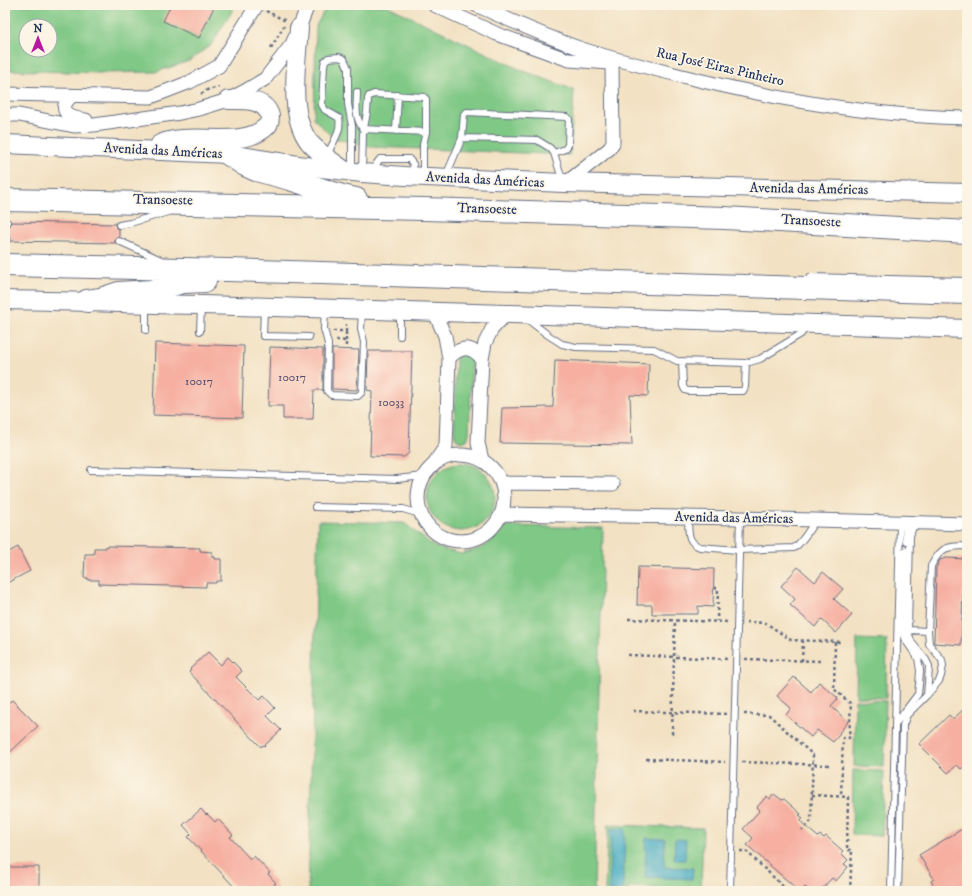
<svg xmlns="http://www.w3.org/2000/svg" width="972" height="896" font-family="'IM FELL DW Pica',serif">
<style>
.green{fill:#7fc885;stroke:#4d7c72;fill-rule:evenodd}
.water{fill:#41a9c1;stroke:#2e6c90}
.building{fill:#f6afa0}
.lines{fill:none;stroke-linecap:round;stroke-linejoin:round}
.lane-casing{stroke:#666d81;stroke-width:8}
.street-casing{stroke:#666d81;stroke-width:15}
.secondary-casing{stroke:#666d81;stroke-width:20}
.highway-casing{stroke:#666d81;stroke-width:24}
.path{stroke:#666d81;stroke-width:2.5;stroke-dasharray:3 3;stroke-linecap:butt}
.lane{stroke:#fff;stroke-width:6}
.street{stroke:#fff;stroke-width:13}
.secondary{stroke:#fff;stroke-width:18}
.highway{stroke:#fff;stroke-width:22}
.labels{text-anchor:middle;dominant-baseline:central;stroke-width:3.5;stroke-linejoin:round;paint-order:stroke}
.number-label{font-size:12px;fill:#524f6e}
.street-label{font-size:14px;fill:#1b2f5e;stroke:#fcf5e5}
</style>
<rect width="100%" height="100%" fill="#fcf5e5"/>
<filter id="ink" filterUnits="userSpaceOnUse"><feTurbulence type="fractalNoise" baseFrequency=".025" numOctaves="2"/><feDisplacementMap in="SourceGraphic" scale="8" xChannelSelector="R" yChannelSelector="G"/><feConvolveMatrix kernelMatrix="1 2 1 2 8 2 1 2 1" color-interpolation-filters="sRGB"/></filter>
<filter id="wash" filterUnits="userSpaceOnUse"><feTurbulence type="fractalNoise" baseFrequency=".012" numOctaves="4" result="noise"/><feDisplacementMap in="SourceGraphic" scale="16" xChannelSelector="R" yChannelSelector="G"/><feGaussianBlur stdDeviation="0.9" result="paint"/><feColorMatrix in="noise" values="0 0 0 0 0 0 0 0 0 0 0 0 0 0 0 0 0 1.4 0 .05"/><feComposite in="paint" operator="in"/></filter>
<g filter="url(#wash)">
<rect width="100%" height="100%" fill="#f2e1c2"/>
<path class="green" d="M 5,5 L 236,5 L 211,45 L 189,61 L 156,72 L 99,73 L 5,70 ZM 26,26 L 50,26 L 50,50 L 26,50 Z
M 327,5 L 386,5 L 521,70 L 574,90 L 570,155 L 373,147 L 333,138 L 314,119 L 316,26 Z
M 459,354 L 469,354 L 472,359 L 469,434 L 467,440 L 461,442 L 456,439 L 454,432 L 456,359 Z
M427 497a34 34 0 1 1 68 0a34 34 0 1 1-68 0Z
M 318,521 L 404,523 L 435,547 L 461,554 L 482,548 L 499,535 L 505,527 L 511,526 L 603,528 L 594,891 L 308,891 Z
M 857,639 L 887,640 L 886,698 L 856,697 Z
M 855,700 L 886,701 L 884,767 L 854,766 Z
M 853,770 L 884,771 L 882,836 L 852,835 Z
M 608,825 L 703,828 L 701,890 L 629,887 L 628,891 L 605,891 Z"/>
<path class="water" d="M 611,828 L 625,829 L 623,891 L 609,891 Z
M 646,838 L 665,839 L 664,867 L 693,868 L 692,879 L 645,877 Z
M 675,839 L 686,840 L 685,860 L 674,860 Z"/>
<g id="blocks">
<path class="building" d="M 171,5 L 215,5 L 199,38 L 163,21 Z
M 11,222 L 115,224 L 116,228 L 119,229 L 119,237 L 115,239 L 115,243 L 11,241 L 11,238 L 7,236 L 7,226 L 10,226 Z
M 155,343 L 244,346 L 242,418 L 153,415 Z
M 270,347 L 323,349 L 323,390 L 314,390 L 313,419 L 283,419 L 283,406 L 268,406 Z
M 332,349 L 359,350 L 357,390 L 332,389 Z
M 368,351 L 412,351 L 409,453 L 404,457 L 370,456 L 372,391 L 367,390 Z
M 555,360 L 649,364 L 648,396 L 630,395 L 632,445 L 500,443 L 502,408 L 553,407 Z
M 106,546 L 200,548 L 200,551 L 212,552 L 212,557 L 215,557 L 215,559 L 221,559 L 221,581 L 216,581 L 216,583 L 206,583 L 206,587 L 99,584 L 99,580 L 88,580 L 88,578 L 84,578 L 85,554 L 94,554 L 94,548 L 106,548 Z
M 18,547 L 30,571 L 5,584 L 5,554 Z
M 946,558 L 967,559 L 967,587 L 963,591 L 961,645 L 934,643 L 936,568 L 940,560 Z
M 638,567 L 714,569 L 713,607 L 698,606 L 698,614 L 652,614 L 652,605 L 637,605 Z
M 798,567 L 815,582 L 823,572 L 843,589 L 834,599 L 852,615 L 836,633 L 821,619 L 815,627 L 790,605 L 795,599 L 781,586 Z
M 208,652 L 221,665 L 228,657 L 242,671 L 236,677 L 259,700 L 264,696 L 275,708 L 267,716 L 281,730 L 264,746 L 263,745 L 261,747 L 189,672 L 191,670 L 190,669 Z
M 794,677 L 811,692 L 819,682 L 838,698 L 831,706 L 848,722 L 839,733 L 840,734 L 833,742 L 817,730 L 811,737 L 786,715 L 791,708 L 777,696 Z
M 12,700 L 38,726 L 5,757 L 5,706 Z
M 967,706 L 967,764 L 961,769 L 957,765 L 948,773 L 919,744 L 949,715 L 953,719 Z
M 774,794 L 782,800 L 784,799 L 801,814 L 799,815 L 803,818 L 801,821 L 803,824 L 818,837 L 820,835 L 824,838 L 826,836 L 843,851 L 841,853 L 848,860 L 844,864 L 848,867 L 836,881 L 832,878 L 820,891 L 810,891 L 805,887 L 802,891 L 799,891 L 747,845 L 753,838 L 743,829 L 760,810 L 757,807 L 767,796 L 770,799 Z
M 201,809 L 206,815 L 207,814 L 215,822 L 218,819 L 233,835 L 230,837 L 250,859 L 254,856 L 270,873 L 268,874 L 276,883 L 274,884 L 280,891 L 238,891 L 188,837 L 191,834 L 183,825 Z
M 967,826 L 967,891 L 937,891 L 931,881 L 934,879 L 919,855 Z
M 5,867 L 39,867 L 39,891 L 5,891 Z"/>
</g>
</g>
<g filter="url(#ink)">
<use href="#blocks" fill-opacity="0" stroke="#666d81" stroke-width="1"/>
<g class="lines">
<g class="lane-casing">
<path id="lane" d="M 357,92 C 357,107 354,116 363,129 L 426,132
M 396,131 L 398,95
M 462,138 L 464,114 L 467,112 L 567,117 L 569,119 L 568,145 L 565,149 L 554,153
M 327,155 C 332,144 342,131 339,118 L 325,110 L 322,105 L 324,65 L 325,61 L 328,58 L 339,57 L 344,59 L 348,68 L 348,104 L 352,126 L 352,170
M 362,171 L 363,134 L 367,112 L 368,99 L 369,96 L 374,94 L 424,97 L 426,99 L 426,132 L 423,145 L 423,174
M 375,172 L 377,163 L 380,159 L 409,159 L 413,164 L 414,175
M 446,176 L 462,138 L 537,140 L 550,148 L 554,153 L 563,182
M 5,221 L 7,222
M 119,225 L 130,223 L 168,212
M 5,241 L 7,240
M 119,241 L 161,260
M 810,277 L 967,281
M 146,305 L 146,330
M 264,308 L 263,336 L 309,337
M 325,310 L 324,329 L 328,344 L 327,391 L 331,395 L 358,396 L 362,392 L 364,342 L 361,329 L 362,310
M 527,319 L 548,335 L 562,344 L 576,347 L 654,349 L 677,361 L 746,363 L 760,359 L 801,334 L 807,326
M 200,331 L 201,307
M 400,336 L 400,312
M 682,361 L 683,386 L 685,390 L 689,391 L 743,391 L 745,387 L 746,363
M 91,470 L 397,479 L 423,476
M 315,507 L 403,509 L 420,514
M 688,518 C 689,530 686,542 700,547 L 738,550 L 794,548 C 803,542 809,530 815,521
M 906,541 L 906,523
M 908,630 L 928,631
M 927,695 L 939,681 L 941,676 L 943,666 L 942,660 L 929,644 L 928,631 L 931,566 C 941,547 947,546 967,546
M 896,723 L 918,694 L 919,684 L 920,671 L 918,658 L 904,638 L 902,629 L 905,551
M 730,891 L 740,518
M 891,891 L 900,523
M 898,891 L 903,725 L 907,715 L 927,695 L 928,683 L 929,666 L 926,660 L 912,643 L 908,632 L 910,536 L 914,523"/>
</g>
<g class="street-casing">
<path id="street" d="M 434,5 L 497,34 L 569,60 L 610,63
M 476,5 C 511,21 546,37 582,49 C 613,59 646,67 678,75 C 773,99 869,116 967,118
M 5,94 L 151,97 L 190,82 L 219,66 L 257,5
M 72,96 C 55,110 70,119 86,120
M 5,115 L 19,115 L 74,126 L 94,125 L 180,113 L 199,109 L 228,100 L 245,91 L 265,79 L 292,44 L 299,28 L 308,5
M 566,183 L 609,149 L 613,143 L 612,63 L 613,59
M 434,311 L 445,336 L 449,358 L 446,446 L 435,462
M 449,358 C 461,346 471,345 482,359
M418 498a43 43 0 1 1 86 0a43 43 0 1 1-86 0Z
M 482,460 L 478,443 L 482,359 L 485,343 L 492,329 L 507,313
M 502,483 L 613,484
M 501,514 L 740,518 L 967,524"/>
</g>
<g class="secondary-casing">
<path id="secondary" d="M 299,28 C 297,61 287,115 310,143 C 320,154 333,162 344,170
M 5,144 L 228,154 L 298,165 L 362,173 L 405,176 L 563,183 L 967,193
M 160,144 C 190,130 242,150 266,127 C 269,125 270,120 270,116 C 265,98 243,100 228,100
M 5,300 C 71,301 137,304 203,305 C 458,312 712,320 967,329"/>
</g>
<g class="highway-casing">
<path id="highway" d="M 228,154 L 245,165 L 256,170 L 290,179 L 342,196 L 356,199
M 5,200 L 424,209 L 725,218 L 967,232
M 5,265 L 228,270 L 967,293
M 87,301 L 101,299 L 119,293 L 151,291 L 183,282 L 205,281"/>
</g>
<path class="path" d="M 266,11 L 286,21
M 271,48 L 284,26
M 201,94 L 207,90 L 219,87
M 334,332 L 334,331 L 346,331 L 346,324
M 336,340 L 346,341 L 346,350
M 346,341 L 346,331
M 714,588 L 718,588 L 717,621
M 628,619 L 729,622
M 746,622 L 766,623 L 791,640 L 842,642
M 835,642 L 834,689 L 851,704 L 849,738 L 843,738 L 841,796
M 628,655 L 728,659
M 745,659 L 821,661
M 802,661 L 803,641
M 633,711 L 727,714
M 744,714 L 769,715 L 813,755 L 811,821 L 802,830
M 672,734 L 675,620
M 646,759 L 725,762
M 742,762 L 830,765
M 812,795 L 848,797 L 847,850 L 852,850 L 850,891
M 740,851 L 746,851 L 788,891"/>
<use href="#lane" class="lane"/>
<use href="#street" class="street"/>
<use href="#secondary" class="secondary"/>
<use href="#highway" class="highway"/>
</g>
</g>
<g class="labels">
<g class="number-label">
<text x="292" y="377">10017</text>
<text x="199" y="381">10017</text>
<text x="391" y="402">10033</text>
</g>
<g class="street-label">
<text transform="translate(720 67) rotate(13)">Rua José Eiras Pinheiro</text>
<text transform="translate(163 151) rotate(3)">Avenida das Américas</text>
<text transform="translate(485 180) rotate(3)">Avenida das Américas</text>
<text transform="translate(809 189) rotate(1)">Avenida das Américas</text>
<text transform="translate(163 200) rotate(1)">Transoeste</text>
<text transform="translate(487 209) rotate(2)">Transoeste</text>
<text transform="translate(811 221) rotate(3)">Transoeste</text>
<text transform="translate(734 518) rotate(1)">Avenida das Américas</text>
</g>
</g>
<rect width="972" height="896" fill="none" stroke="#fcf5e5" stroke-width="20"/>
<g transform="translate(38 38)"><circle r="19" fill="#fcf5e5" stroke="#a2a6af"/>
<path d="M0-3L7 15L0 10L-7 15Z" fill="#b5179e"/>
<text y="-6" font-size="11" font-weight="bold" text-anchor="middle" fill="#1b2f5e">N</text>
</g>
</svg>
